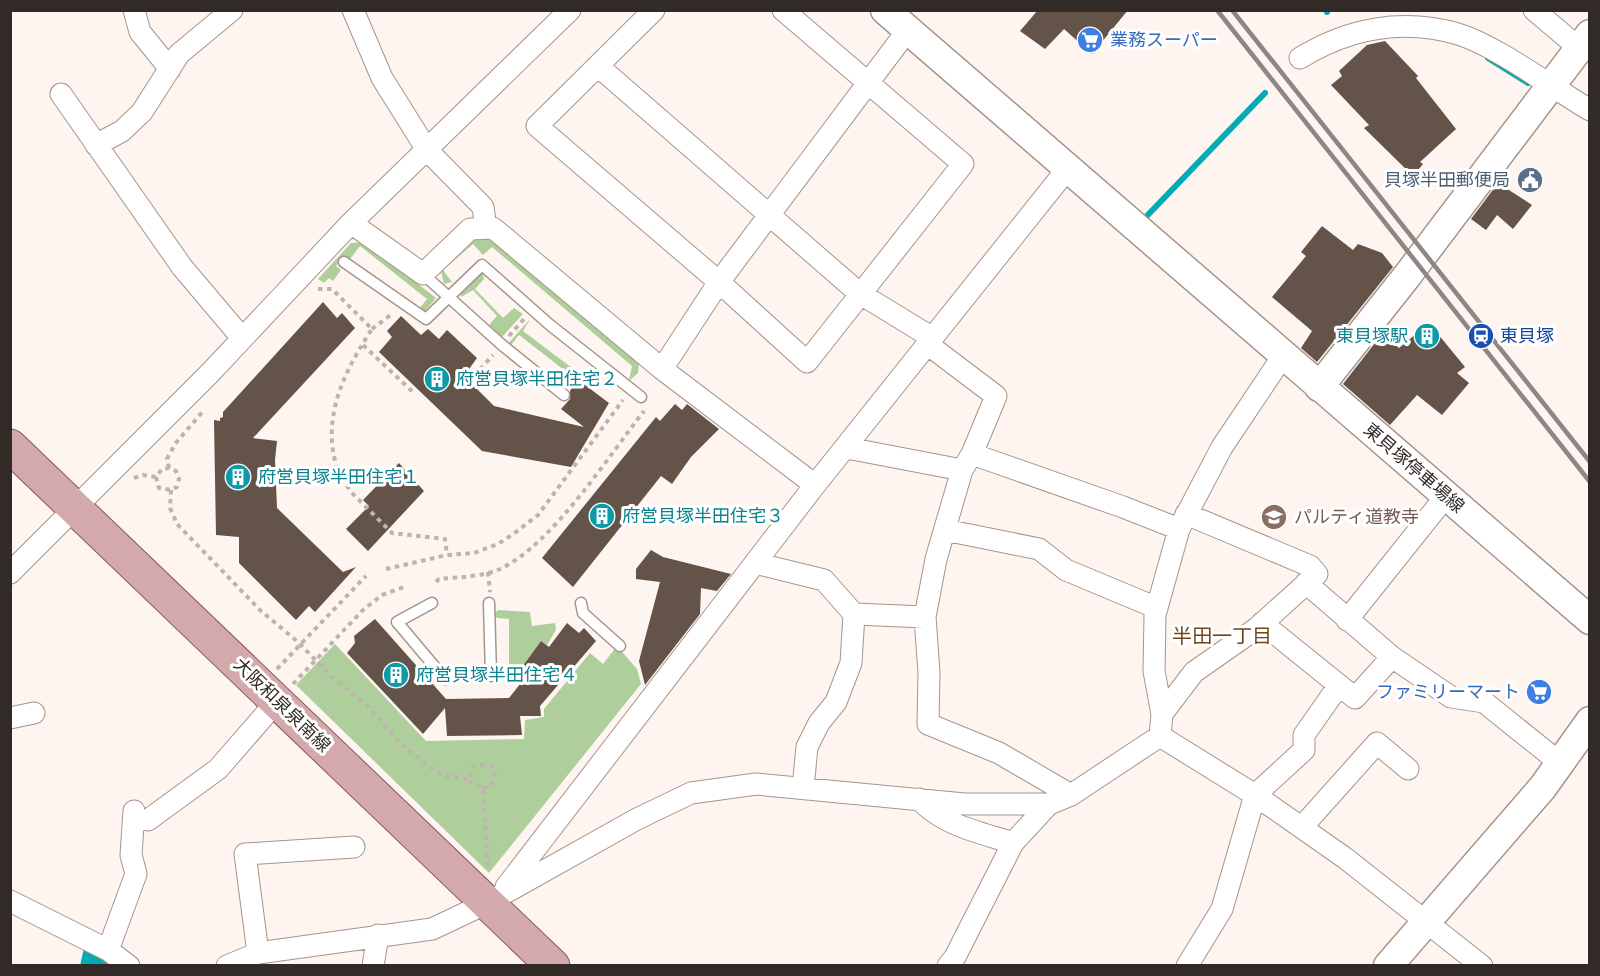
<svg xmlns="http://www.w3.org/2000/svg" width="1600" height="976" font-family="Helvetica,'Noto Sans JP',sans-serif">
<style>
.green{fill:#aecf9c}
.water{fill:#03acb5}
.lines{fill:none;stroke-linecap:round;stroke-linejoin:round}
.stream{stroke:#03acb5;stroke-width:6}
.building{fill:#635348}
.lane-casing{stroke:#a7948a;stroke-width:13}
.street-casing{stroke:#a7948a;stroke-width:23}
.secondary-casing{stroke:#a7948a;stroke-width:31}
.primary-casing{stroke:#885759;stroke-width:35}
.path{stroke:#bdb4b0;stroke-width:4;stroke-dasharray:4.5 4.5;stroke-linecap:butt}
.lane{stroke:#fff;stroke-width:10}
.street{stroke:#fff;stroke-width:21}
.secondary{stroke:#fff;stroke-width:28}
.primary{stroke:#d3a9ac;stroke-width:33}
.rail{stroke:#8e8682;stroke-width:4.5}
.labels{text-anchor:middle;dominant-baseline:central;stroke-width:6;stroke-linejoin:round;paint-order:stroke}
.shop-label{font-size:18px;fill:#366cbe;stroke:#fff;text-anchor:start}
.service-label{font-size:18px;fill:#4e5e75;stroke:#fff;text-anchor:end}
.culture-label{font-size:18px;fill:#0d838f;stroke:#fff;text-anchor:start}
.transit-label{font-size:18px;fill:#164399;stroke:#fff;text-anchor:start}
.street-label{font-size:18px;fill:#322a26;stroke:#fff}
.education-label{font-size:18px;fill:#785e54;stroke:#fff;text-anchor:start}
.neighbourhood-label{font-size:20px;fill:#6f461b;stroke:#fff}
</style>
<rect width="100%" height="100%" fill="#fef5f1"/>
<path class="green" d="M 486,235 L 639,363 L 638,373 L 629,381 L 632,366 L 492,247 L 483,255 L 473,244 L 443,270 L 452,282 L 444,284 L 440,267 L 475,236 Z
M 364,242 L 436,298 L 424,312 L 419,309 L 427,299 L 360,246 L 350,259 L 343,256 L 336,266 L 341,270 L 333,281 L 329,278 L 324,283 L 318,279 L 351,243 Z
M 479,273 L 483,274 L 484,279 L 475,289 L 503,318 L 514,308 L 523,314 L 500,339 L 493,333 L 495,330 L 489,325 L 497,316 L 473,290 L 461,297 L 461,292 Z
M 530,319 L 523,331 L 580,374 L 574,385 L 563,387 L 562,383 L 568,373 L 519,335 L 511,345 L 506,346 Z
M 498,610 L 530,612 L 532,626 L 555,623 L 556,630 L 547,645 L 541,641 L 517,674 L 511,670 L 497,671 L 497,668 L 509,667 L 509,619 L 497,618 L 494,614 Z
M 335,644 L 426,741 L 524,739 L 525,720 L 544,717 L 544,709 L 590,653 L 603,664 L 617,646 L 637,669 L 641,684 L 489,873 L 296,685 Z"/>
<path class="water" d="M 85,943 L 109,965 L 80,966 Z"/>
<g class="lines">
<path class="stream" d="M 1327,12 L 1327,10
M 1488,58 L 1528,83
M 1143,220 L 1265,93"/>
</g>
<path class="building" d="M 1038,10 L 1128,10 L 1092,54 L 1064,29 L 1045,49 L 1020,31 Z
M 1385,41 L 1418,76 L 1416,78 L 1456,129 L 1420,162 L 1423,164 L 1413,176 L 1364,128 L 1369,125 L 1331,85 L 1342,76 L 1339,71 L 1367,45 Z
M 1498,183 L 1532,205 L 1513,229 L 1497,215 L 1486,230 L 1471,219 Z
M 1322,226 L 1353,250 L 1358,244 L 1382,253 L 1393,267 L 1317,362 L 1301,348 L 1312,331 L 1272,297 L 1306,256 L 1301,252 Z
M 323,302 L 337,318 L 342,313 L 355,328 L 253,438 L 277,441 L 275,460 L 277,508 L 343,572 L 356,567 L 315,612 L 309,606 L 296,620 L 239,563 L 239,537 L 216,535 L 214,420 L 220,421 L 220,418 L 223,417 L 223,412 Z
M 401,316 L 421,335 L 428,329 L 439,339 L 447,330 L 477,358 L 464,376 L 494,406 L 584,427 L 561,409 L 570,399 L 570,391 L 577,379 L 609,403 L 571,467 L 482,451 L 379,352 L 392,337 L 387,331 Z
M 1429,323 L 1465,367 L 1457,373 L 1469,383 L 1442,415 L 1417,395 L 1390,425 L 1343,384 L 1382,334 L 1399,348 Z
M 675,404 L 682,410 L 687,404 L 719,429 L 691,457 L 672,484 L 661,476 L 573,587 L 542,558 L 656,417 L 660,421 Z
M 399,463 L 424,491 L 368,551 L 346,529 L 369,506 L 363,500 Z
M 651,550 L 663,557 L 731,574 L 717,591 L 701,588 L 700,614 L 645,685 L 639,661 L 660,582 L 636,579 L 636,569 Z
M 375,619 L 446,699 L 509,698 L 524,679 L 517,674 L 541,641 L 549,647 L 567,623 L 579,633 L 584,628 L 596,641 L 540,706 L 541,716 L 520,716 L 522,735 L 447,736 L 445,708 L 423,734 L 347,653 L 355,643 L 354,636 Z"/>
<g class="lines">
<g class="lane-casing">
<path id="lane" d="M 344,262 L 426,319 L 482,265 L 550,325 L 641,397
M 423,274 L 502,345 L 564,395
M 432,603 L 397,622 L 445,679
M 489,603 L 491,676
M 581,603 L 583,613 L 620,646"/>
</g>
<g class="street-casing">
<path id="street" d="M 134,10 L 140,32 L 170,69
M 353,10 L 382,78 L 427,150 L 483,207 L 486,228
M 654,10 L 537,126 L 719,282 L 807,362 L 963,164 L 783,10
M 1534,10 L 1579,48
M 1300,58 C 1349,28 1403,18 1458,34 C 1497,46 1554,89 1590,110
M 598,66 L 859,293 L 931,337
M 61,94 L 182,267 L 242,338
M 96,145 L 122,131 L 142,112 L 179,54 L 232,10
M 351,223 L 423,274 L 470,229 L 493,228 L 662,369 L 815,485
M 926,343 L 996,396 L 972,454 L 962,470 L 936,559 L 925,617 L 929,673 L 928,724 L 999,753 L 1071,795
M 662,369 L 719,282 L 907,31
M 847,448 L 962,470
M 972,454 L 1123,507 L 1179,529
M 945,530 L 1039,549 L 1066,570 L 1157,608
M 755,563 L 824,580 L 854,614 L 851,663 L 836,702 L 819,723 L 807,747 L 803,788
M 10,573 L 210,373 L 351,223 L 570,10
M 1306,583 L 1392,657 L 1451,697 L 1484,702 L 1560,763
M 854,614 L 925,617
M 1347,620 L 1446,496
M 1262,623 L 1355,698 L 1392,657
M 1162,714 L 1194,672 L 1257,628 L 1317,574 L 1310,566 L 1186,514
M 10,718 L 34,713
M 1160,736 L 1162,714 L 1154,671 L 1155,615 L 1179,529 L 1222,447 L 1283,356
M 919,799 C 944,826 979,832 1013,843
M 148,820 L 218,769 L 278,700
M 1302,827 L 1377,743 L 1408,769
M 506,887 L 815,485 L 1068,168
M 10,901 L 108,950 L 129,966
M 108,950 L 136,874 L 131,855 L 134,811
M 258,953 L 245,854 L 354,847
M 227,966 L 258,953 L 432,929 L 487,903 L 637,819 L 691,793 L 756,784 L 964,804 L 1049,804 L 1071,795 L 1160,736 L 1255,795 L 1345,858 L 1482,966
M 373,966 L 378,935
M 948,966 L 955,957 L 1013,843 L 1049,804
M 1187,966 L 1222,909 L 1255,795 L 1304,750 L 1304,735 L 1339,685"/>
</g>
<g class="secondary-casing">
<path id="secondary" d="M 885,10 L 1590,620
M 1319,387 L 1407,276 L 1590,34
M 1388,966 L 1543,787 L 1590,721"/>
</g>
<g class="primary-casing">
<path id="primary" d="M 10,446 L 553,966"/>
</g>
<path class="path" d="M 318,289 L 332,289 L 372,329 C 344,372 320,419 338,471
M 372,329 L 393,313
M 509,336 L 524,319
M 363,345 L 415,394
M 474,376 L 493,355
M 169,468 L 167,459 L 175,444 L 204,410
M 265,471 L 338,471 L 351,492 L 392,533 L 445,539 L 447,555
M 134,478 L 143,475 L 156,477 L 162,469 L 169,468 L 176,471 L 179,479 L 177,487 L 171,490 L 159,488 L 156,477
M 171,490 L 170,508 L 177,524 L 261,611 L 298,642 L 331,676 L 368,707 L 403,746 L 441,775 L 468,779
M 386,569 L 447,555 L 474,553 L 498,544 L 516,532 L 538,515 L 623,400
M 488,572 L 490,592
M 436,582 L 439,579 C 459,577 484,577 502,568 C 553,543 608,457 644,411
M 277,669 L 366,576
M 293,684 L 363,610 L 382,595 L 407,586
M 483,788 L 491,786 L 495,774 L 492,767 L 483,765 L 473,767 L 468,779 L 474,785 L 483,788 L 488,870"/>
<use href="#lane" class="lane"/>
<use href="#street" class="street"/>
<use href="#secondary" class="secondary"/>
<use href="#primary" class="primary"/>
<path class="rail" d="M 1217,10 L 1590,482
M 1232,10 L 1590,462"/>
</g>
<defs>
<g id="supermarket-disc" transform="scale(1.35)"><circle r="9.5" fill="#3f7fe0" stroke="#fff"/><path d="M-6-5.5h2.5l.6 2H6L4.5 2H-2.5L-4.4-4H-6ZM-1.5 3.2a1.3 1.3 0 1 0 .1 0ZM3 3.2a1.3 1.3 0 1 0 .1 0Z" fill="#fff"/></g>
<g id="civic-disc" transform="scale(1.35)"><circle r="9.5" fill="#5c6f8a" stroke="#fff"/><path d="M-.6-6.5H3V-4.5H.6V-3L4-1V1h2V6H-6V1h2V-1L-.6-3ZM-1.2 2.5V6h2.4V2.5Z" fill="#fff"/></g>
<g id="building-disc" transform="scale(1.35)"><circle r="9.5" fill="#0f9aa8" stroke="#fff"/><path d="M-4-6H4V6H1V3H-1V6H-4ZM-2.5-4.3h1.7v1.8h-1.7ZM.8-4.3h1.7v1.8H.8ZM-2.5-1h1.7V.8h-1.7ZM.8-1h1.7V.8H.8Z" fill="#fff"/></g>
<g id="station-disc" transform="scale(1.35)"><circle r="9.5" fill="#1a4fb4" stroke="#fff"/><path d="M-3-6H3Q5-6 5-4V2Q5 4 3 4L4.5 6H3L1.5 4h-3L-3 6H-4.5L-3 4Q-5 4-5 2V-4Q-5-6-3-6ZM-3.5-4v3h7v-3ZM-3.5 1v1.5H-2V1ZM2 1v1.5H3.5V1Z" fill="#fff"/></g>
<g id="school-disc" transform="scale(1.35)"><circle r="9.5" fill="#8d6e63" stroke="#fff"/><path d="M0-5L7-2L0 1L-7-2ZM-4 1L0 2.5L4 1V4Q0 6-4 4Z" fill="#fff"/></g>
</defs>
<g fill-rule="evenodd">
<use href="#supermarket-disc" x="1090" y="40"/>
<use href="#civic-disc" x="1530" y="180"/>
<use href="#building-disc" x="1427" y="336"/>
<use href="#station-disc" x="1481" y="336"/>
<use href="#building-disc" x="437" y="379"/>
<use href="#building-disc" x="238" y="477"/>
<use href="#building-disc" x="602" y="516"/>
<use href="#school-disc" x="1274" y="517"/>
<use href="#building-disc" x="396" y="675"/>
<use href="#supermarket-disc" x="1539" y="692"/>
</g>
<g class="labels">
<g class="shop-label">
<text x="1110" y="40">業務スーパー</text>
<text x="1520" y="692" text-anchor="end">ファミリーマート</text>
</g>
<g class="service-label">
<text x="1510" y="180">貝塚半田郵便局</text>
</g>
<g class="culture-label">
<text x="1408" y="336" text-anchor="end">東貝塚駅</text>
<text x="456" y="379">府営貝塚半田住宅２</text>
<text x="258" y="477">府営貝塚半田住宅１</text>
<text x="622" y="516">府営貝塚半田住宅３</text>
<text x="416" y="675">府営貝塚半田住宅４</text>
</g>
<g class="transit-label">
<text x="1500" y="336">東貝塚</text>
</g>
<g class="street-label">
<text transform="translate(1414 468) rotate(41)">東貝塚停車場線</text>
<text transform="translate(282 705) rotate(44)">大阪和泉泉南線</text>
</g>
<g class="education-label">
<text x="1294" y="517">パルティ道教寺</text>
</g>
<g class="neighbourhood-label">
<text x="1222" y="636">半田一丁目</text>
</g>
</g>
<rect width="1600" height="976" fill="none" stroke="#322a26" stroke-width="24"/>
</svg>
